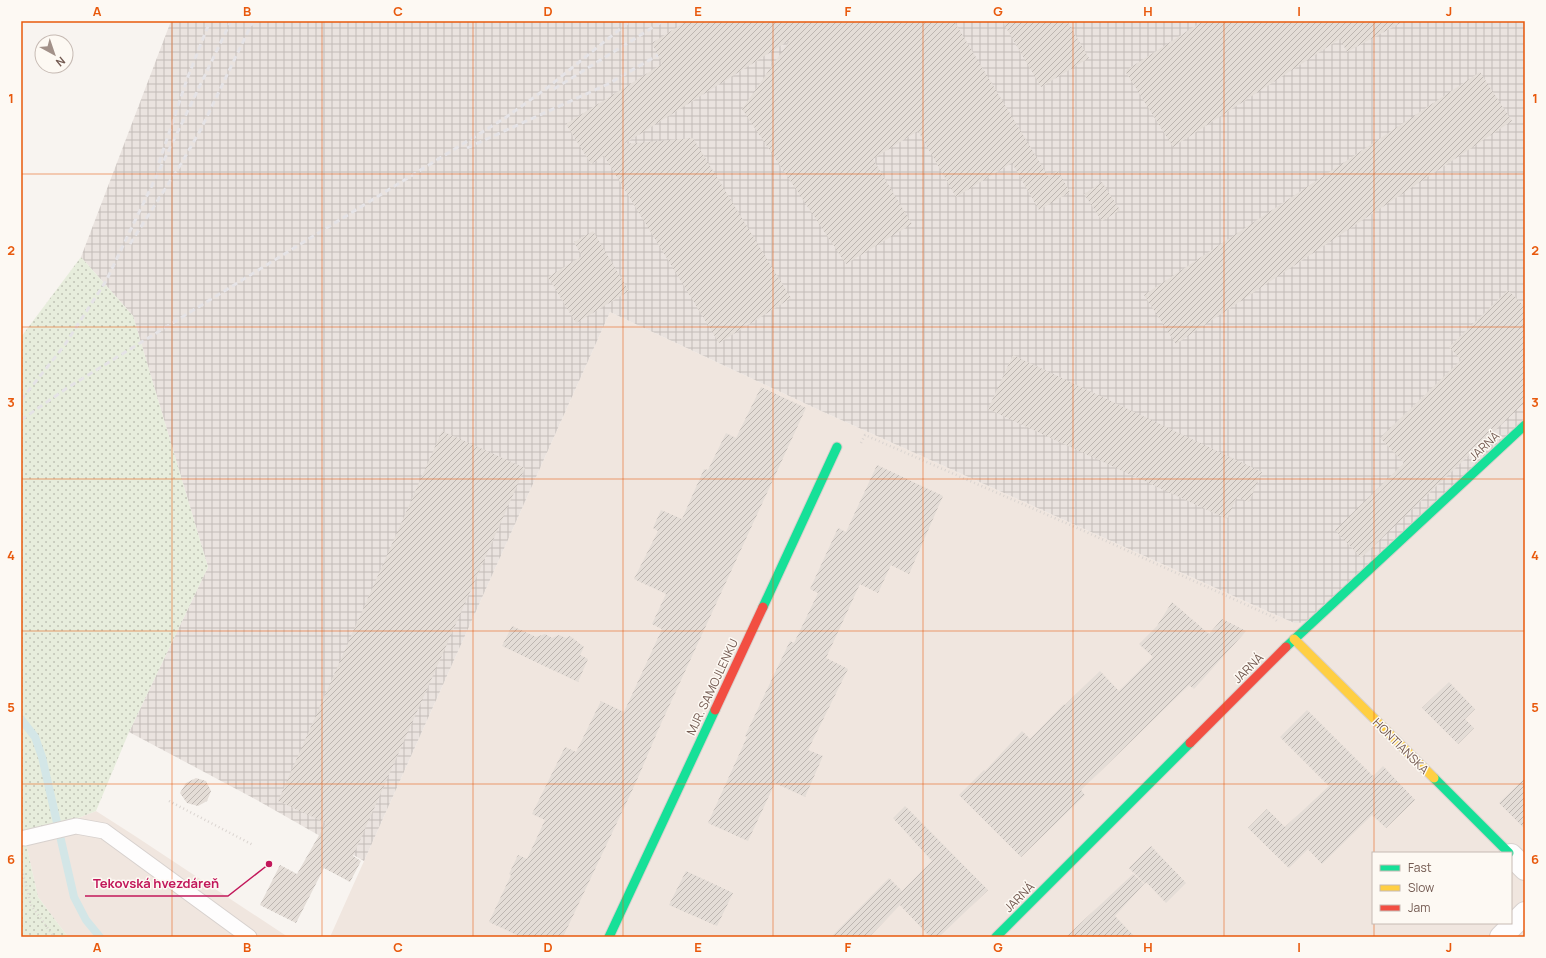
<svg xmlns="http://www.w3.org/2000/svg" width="1546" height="958" font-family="Manrope,sans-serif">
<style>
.residential{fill:#f0e6df;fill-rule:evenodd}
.industrial{fill:url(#industrial-grid)}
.grass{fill:url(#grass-dots)}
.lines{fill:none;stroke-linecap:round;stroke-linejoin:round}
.stream{stroke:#d3e6e7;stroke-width:8}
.building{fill:url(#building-hatch)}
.lane-casing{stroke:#d7d1ce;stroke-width:17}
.street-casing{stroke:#d7d1ce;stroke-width:24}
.fast-casing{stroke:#d8d0cc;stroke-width:11}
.slow-casing{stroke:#d8d0cc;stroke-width:11}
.jam-casing{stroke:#d8d0cc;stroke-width:11}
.path{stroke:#dad4d0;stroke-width:2.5;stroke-dasharray:1 3;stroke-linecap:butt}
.lane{stroke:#fefdfd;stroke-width:15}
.street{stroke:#fefdfd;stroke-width:22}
.fast{stroke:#16e098;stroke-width:9}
.slow{stroke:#ffcf43;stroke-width:9}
.jam{stroke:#f24e42;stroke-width:9}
.rail{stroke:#e5e3e6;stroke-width:3;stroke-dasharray:6 4;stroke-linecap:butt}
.grid{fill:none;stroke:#e8590c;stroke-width:1;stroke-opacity:0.55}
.labels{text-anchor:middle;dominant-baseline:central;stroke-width:3;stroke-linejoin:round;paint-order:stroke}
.street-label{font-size:12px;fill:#745b52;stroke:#fdf9f3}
.leader{fill:none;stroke:#c2185b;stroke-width:1.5}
.callout-dot{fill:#c2185b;stroke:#fdf9f3;stroke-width:1.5}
.callout-label{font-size:13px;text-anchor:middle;font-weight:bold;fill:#c2185b;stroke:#fdf9f3;stroke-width:3;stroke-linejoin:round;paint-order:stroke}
.neatline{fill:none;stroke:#e8590c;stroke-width:1.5}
.grid-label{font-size:13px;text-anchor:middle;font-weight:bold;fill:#e8590c}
</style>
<defs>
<pattern id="industrial-grid" width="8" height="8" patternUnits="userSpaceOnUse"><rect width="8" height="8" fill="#eae3df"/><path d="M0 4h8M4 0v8" fill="none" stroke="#c2bbb7"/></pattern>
<pattern id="grass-dots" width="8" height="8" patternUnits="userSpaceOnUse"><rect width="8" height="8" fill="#e7eddc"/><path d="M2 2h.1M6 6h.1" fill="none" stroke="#c0c3b5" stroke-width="1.8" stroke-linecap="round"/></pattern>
<pattern id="building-hatch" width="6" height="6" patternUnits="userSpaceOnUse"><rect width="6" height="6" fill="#e4ddd7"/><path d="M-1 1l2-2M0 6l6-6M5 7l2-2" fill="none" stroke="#bdb6b1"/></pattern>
</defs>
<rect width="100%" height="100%" fill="#f8f4f0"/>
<path class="residential" d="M 610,312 L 819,410 L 1294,623 L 1525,425 L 1525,937 L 330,937 ZM 1373,853 L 1511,853 L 1511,923 L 1373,923 Z
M 96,811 L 135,836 L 288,937 L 68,937 L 38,897 L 25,839 Z"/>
<path class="industrial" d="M 171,21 L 1525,21 L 1525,425 L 1311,622 L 1294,623 L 819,410 L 610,312 L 364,861 L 255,799 L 129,732 L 208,567 L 133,316 L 81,257 Z"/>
<path class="grass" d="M 81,257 L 133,316 L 208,567 L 129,732 L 96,811 L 25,839 L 38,897 L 68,937 L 21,937 L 21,337 Z"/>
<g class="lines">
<path class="stream" d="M 21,719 L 35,737 L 42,757 L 74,897 L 86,920 L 100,937"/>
</g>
<path class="building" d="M 687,21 L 954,21 L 1048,176 L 1058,171 L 1070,192 L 1039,210 L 1012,163 L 956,197 L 918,131 L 873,159 L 912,224 L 846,264 L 742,109 L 790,40 L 624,144 L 693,138 L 791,298 L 719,343 L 604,156 L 591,164 L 566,124 L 662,64 L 652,43 Z
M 1002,21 L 1067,21 L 1089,58 L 1041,87 Z
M 1203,21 L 1404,21 L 1347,52 L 1340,39 L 1173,147 L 1125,71 Z
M 1480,72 L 1512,121 L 1176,344 L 1144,295 Z
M 1102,182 L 1120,210 L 1102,221 L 1084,194 Z
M 593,231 L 629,291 L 576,323 L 548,277 L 582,256 L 574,242 Z
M 1508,290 L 1525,307 L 1525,402 L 1361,558 L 1335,530 L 1404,463 L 1380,438 L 1461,360 L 1449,347 Z
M 1013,355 L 1262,472 L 1249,502 L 1237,497 L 1227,519 L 988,409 Z
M 761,387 L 806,408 L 659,728 L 637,780 L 563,937 L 521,937 L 489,922 L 511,875 L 509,874 L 518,855 L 527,859 L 545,820 L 532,814 L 565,747 L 576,752 L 601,701 L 624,712 L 662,629 L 652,624 L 666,594 L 634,579 L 658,531 L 653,528 L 661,510 L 682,519 L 704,469 L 708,470 L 726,433 L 736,438 Z
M 442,431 L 525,468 L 353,856 L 361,861 L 350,882 L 324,868 L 296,923 L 260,905 L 280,865 L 297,874 L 326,823 L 278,801 Z
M 877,465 L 943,496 L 909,574 L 891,565 L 878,593 L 860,584 L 826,658 L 848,669 L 808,750 L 823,756 L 805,797 L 775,783 L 748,841 L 708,823 L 747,737 L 745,736 L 790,641 L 794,643 L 818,593 L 810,589 L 838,528 L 846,532 Z
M 1172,602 L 1209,634 L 1222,619 L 1246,631 L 1194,689 L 1189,685 L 1081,790 L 1085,795 L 1021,857 L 959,795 L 984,770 L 985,771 L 1022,731 L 1030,739 L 1064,704 L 1065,705 L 1100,671 L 1119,691 L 1153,657 L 1139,644 L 1157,626 Z
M 512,626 L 536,637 L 545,634 L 552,638 L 559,635 L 566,638 L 570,636 L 584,647 L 580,655 L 588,659 L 578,682 L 502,646 Z
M 1449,682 L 1475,709 L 1465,719 L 1474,728 L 1458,744 L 1422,708 Z
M 1307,710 L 1373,776 L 1383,766 L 1415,800 L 1386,828 L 1372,815 L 1322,864 L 1308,849 L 1289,868 L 1248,828 L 1267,809 L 1285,827 L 1329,786 L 1280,737 Z
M 196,778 L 206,781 L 211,791 L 207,801 L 198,806 L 187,803 L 180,793 L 186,783 Z
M 1525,778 L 1525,829 L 1499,803 Z
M 905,806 L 988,890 L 939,937 L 930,937 L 900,905 L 869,937 L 831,937 L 889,878 L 902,891 L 932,861 L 893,818 Z
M 1151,846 L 1186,883 L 1166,903 L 1146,882 L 1145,884 L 1129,868 Z
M 686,871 L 733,893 L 717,926 L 669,905 Z
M 1133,874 L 1144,884 L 1115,916 L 1135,937 L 1066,937 Z"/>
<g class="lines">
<g class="lane-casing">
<path id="lane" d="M 25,838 L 76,826 L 104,831 L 249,937"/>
</g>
<g class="street-casing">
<path id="street" d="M 1511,855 L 1525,869
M 1501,937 L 1525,913"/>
</g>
<g class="fast-casing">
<path id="fast" d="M 763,607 L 837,447
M 1286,647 L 1525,425
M 1434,778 L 1509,853
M 609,937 L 715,710
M 996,937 L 1190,743"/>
</g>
<g class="slow-casing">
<path id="slow" d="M 1294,639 L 1434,778"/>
</g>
<g class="jam-casing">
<path id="jam" d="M 715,710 L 763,607
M 1190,743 L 1286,647"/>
</g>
<path class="path" d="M 861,443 L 865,435 L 1084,531 L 1273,617 L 1277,621
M 169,801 L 253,845
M 21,866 L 31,905 L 54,937"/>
<use href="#lane" class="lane"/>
<use href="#street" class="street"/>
<use href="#fast" class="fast"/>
<use href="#slow" class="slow"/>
<use href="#jam" class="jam"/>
<path class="rail" d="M 554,89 L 663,21
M 467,148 L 608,84 L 658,55
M 159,163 L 187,79 L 210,21
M 130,244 L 181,164 L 201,129 L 253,21
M 21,400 L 64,346 L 106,281 L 231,21
M 21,420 L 67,388 L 505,118 L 547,88 L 630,21"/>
</g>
<path class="grid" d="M 172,21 L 172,937M 322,21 L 322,937M 473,21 L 473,937M 623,21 L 623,937M 773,21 L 773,937M 923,21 L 923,937M 1073,21 L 1073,937M 1224,21 L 1224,937M 1374,21 L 1374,853M 21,174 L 1525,174M 21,327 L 1525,327M 21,479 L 1525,479M 21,631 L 1525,631M 21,784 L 1525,784M 1374,923 L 1374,937"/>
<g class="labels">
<g class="street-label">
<text transform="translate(1484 446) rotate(-43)">JARNÁ</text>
<text transform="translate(1248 668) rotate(-45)">JARNÁ</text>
<text transform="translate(712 687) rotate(-65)">MJR. SAMOJLENKU</text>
<text transform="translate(1401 746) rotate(45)">HONTIANSKA</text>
<text transform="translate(1019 897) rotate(-45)">JARNÁ</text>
</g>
</g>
<path class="leader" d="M269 864L228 896H85"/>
<circle class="callout-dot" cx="269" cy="864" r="4"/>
<g class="callout-label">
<text x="156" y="888">Tekovská hvezdáreň</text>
</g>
<rect width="1546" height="958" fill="none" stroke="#fdf9f3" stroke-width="44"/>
<rect x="1372" y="852" width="140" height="72" fill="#fdf9f3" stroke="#c6bab3"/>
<rect x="1380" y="865" width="20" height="6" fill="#16e098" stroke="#c6bab3"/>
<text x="1408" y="872" font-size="12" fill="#745b52">Fast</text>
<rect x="1380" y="885" width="20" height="6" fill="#ffcf43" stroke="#c6bab3"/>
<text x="1408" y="892" font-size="12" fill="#745b52">Slow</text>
<rect x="1380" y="905" width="20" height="6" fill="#f24e42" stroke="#c6bab3"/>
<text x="1408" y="912" font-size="12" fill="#745b52">Jam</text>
<g transform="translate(54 54) rotate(140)"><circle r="19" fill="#fdf9f3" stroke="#c6bab3"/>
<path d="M0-3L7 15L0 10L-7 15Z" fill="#a29189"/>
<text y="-6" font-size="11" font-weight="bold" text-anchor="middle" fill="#745b52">N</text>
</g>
<rect x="22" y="22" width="1502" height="914" class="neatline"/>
<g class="grid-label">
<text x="97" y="16">A</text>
<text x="247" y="16">B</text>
<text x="398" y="16">C</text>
<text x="548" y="16">D</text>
<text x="698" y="16">E</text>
<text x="848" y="16">F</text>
<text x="998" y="16">G</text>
<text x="1148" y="16">H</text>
<text x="1299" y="16">I</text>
<text x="1449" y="16">J</text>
<text x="11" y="103">1</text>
<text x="1535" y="103">1</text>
<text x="11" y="255">2</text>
<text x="1535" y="255">2</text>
<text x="11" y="407">3</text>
<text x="1535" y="407">3</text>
<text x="11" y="560">4</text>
<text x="1535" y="560">4</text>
<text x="11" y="712">5</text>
<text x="1535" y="712">5</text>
<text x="11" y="864">6</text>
<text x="1535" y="864">6</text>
<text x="97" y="952">A</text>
<text x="247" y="952">B</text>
<text x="398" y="952">C</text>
<text x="548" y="952">D</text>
<text x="698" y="952">E</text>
<text x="848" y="952">F</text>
<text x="998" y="952">G</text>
<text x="1148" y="952">H</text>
<text x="1299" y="952">I</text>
<text x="1449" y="952">J</text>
</g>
</svg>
